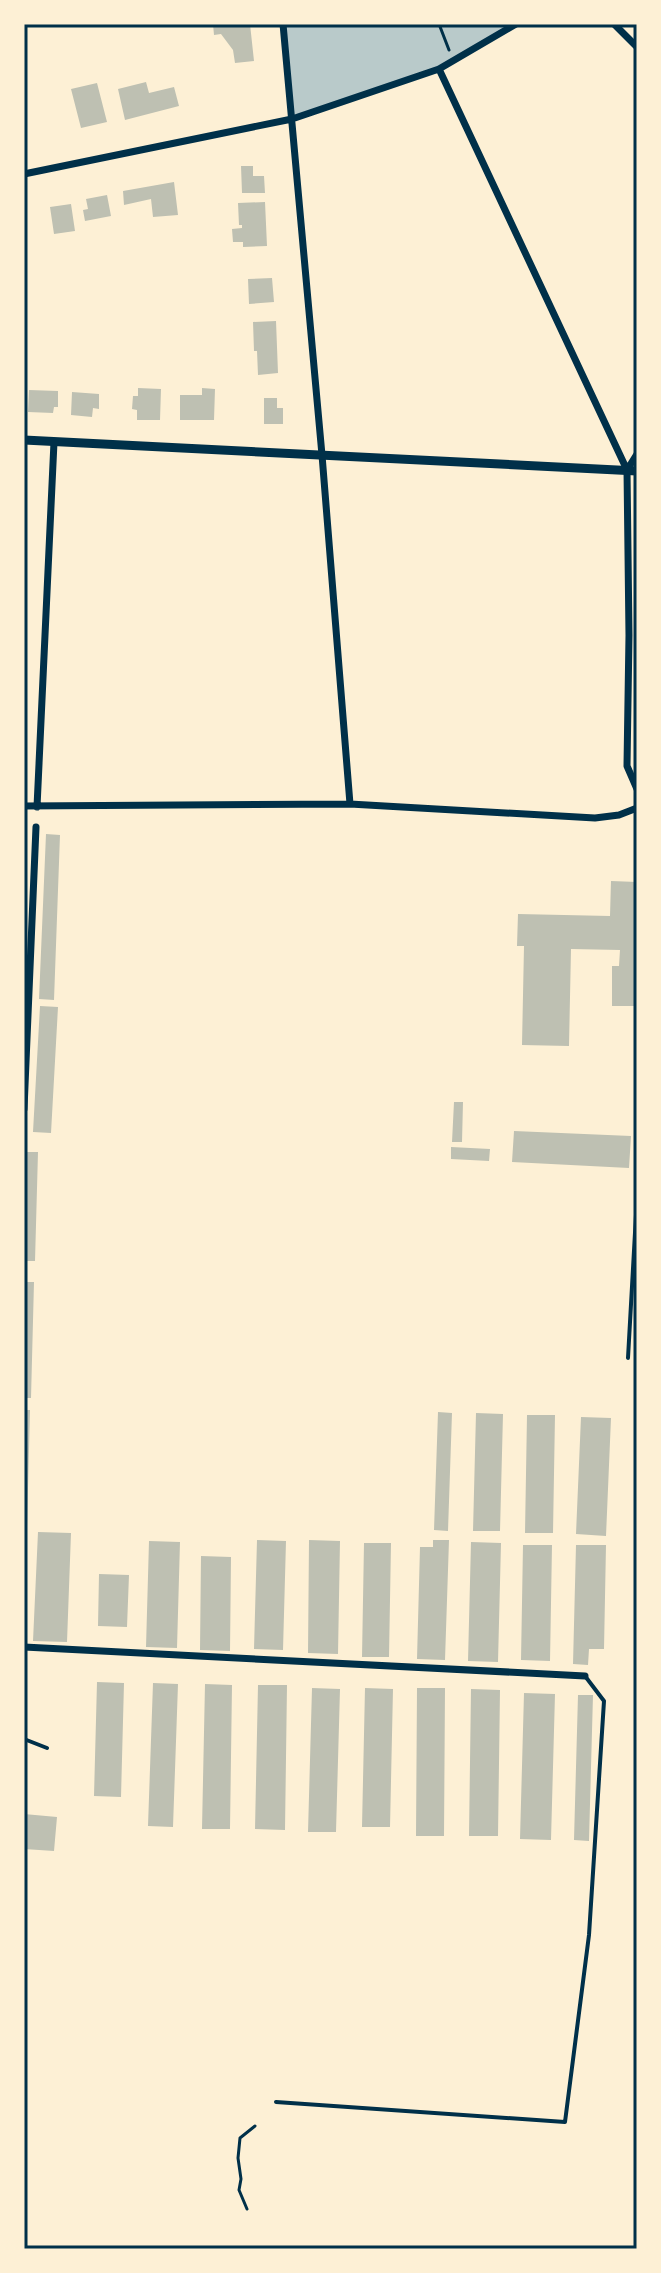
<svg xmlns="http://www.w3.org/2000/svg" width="661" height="2273" font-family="'Roboto Condensed',sans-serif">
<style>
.green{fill:#b9caca}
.building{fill:#bec0b2}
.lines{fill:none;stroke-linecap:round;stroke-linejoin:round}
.path{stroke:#003049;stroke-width:3}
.service{stroke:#003049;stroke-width:4}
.minor{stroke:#003049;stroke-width:7}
.tertiary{stroke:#003049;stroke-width:9}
.neatline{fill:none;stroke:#003049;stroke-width:3}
</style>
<rect width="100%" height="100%" fill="#fdf0d5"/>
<path class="green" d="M 283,24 L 516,24 L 453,61 L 292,119 Z"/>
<path class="building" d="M 213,24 L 250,24 L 254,61 L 235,63 L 233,50 L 221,34 L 214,35 Z
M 146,82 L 149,93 L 174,87 L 179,106 L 125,120 L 118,89 Z
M 97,83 L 107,122 L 81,128 L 71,89 Z
M 241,166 L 253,166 L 253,176 L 264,176 L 265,193 L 242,193 Z
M 174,182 L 178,215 L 153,217 L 151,199 L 124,205 L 123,191 Z
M 107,195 L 111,216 L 85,221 L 83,210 L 88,209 L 86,199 Z
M 265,202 L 267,246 L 243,247 L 243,242 L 233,242 L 232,229 L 242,228 L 242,225 L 239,225 L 238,203 Z
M 71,204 L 75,231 L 54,234 L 50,207 Z
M 272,278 L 274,302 L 249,304 L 248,279 Z
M 276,321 L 278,373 L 258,375 L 257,351 L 254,351 L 253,322 Z
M 138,388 L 161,389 L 160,420 L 137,420 L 137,410 L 132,409 L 133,396 L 138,396 Z
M 202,388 L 215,389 L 214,420 L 180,420 L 180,395 L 202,395 Z
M 29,390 L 58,391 L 58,407 L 54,407 L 53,413 L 28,412 Z
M 72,392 L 99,394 L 99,409 L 93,408 L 92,417 L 71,415 Z
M 264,398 L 277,398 L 277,408 L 283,408 L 283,424 L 264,424 Z
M 46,834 L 60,835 L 54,1000 L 39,999 Z
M 611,881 L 637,882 L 637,1006 L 612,1006 L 612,966 L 619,966 L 620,950 L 571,949 L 569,1046 L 522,1045 L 524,946 L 517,946 L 518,914 L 610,916 Z
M 40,1006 L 58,1007 L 51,1133 L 33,1132 Z
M 454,1102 L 463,1102 L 462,1142 L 452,1142 Z
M 514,1131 L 631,1136 L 629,1168 L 512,1162 Z
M 451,1147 L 490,1149 L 489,1161 L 451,1159 Z
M 24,1152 L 38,1152 L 35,1261 L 24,1261 Z
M 24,1282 L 34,1282 L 31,1398 L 24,1398 Z
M 24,1410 L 30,1410 L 27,1527 L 24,1527 Z
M 438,1412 L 452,1413 L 448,1531 L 434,1530 Z
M 476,1413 L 503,1414 L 500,1531 L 473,1531 Z
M 527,1415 L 555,1415 L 553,1533 L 525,1533 Z
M 581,1417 L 611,1418 L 606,1536 L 576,1534 Z
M 38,1532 L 71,1533 L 67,1642 L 33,1641 Z
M 257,1540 L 286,1541 L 283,1650 L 254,1649 Z
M 309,1540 L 340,1541 L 338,1654 L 308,1653 Z
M 433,1540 L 449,1540 L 445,1660 L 417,1659 L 420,1547 L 433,1547 Z
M 149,1541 L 180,1542 L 177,1648 L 146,1647 Z
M 471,1542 L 501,1543 L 498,1662 L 468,1661 Z
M 364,1543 L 391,1543 L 389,1657 L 362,1657 Z
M 523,1545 L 552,1545 L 550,1661 L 521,1660 Z
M 576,1545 L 606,1545 L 604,1649 L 589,1649 L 588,1665 L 573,1664 Z
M 201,1556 L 231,1557 L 230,1651 L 200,1650 Z
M 99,1574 L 129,1575 L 127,1627 L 98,1626 Z
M 97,1682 L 124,1683 L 121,1797 L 94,1796 Z
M 153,1683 L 178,1684 L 173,1827 L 148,1826 Z
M 205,1684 L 232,1685 L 230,1829 L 202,1829 Z
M 258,1685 L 287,1685 L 285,1830 L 255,1829 Z
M 312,1688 L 340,1689 L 336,1832 L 308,1832 Z
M 365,1688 L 393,1689 L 390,1827 L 362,1827 Z
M 417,1688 L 445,1688 L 444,1836 L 416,1836 Z
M 471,1689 L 500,1690 L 498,1836 L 469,1836 Z
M 524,1693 L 555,1694 L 551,1840 L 520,1839 Z
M 578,1695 L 593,1695 L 589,1841 L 574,1840 Z
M 24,1814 L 57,1817 L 54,1851 L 24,1849 Z"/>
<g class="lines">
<path class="path" d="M 439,24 L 449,50
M 247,2209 L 239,2190 L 241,2179 L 238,2158 L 240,2138 L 255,2126"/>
<path class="service" d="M 628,1358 L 637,1197
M 24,1739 L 47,1748
M 276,2102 L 565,2122 L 589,1935 L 604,1701 L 585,1676"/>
<path class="minor" d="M 283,24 L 322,455 L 350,804
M 614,24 L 637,47
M 439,69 L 627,470 L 629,635 L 627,766 L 637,789
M 24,174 L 292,119 L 439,69 L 516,24
M 627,470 L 637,454
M 24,806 L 350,804 L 595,818 L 619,815 L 637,808
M 37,807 L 54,442
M 24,1109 L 36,827
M 24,1647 L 585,1676"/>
<path class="tertiary" d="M 24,440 L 637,471"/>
</g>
<rect width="661" height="2273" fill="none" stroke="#fdf0d5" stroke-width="52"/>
<rect x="26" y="26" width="609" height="2221" class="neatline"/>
</svg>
